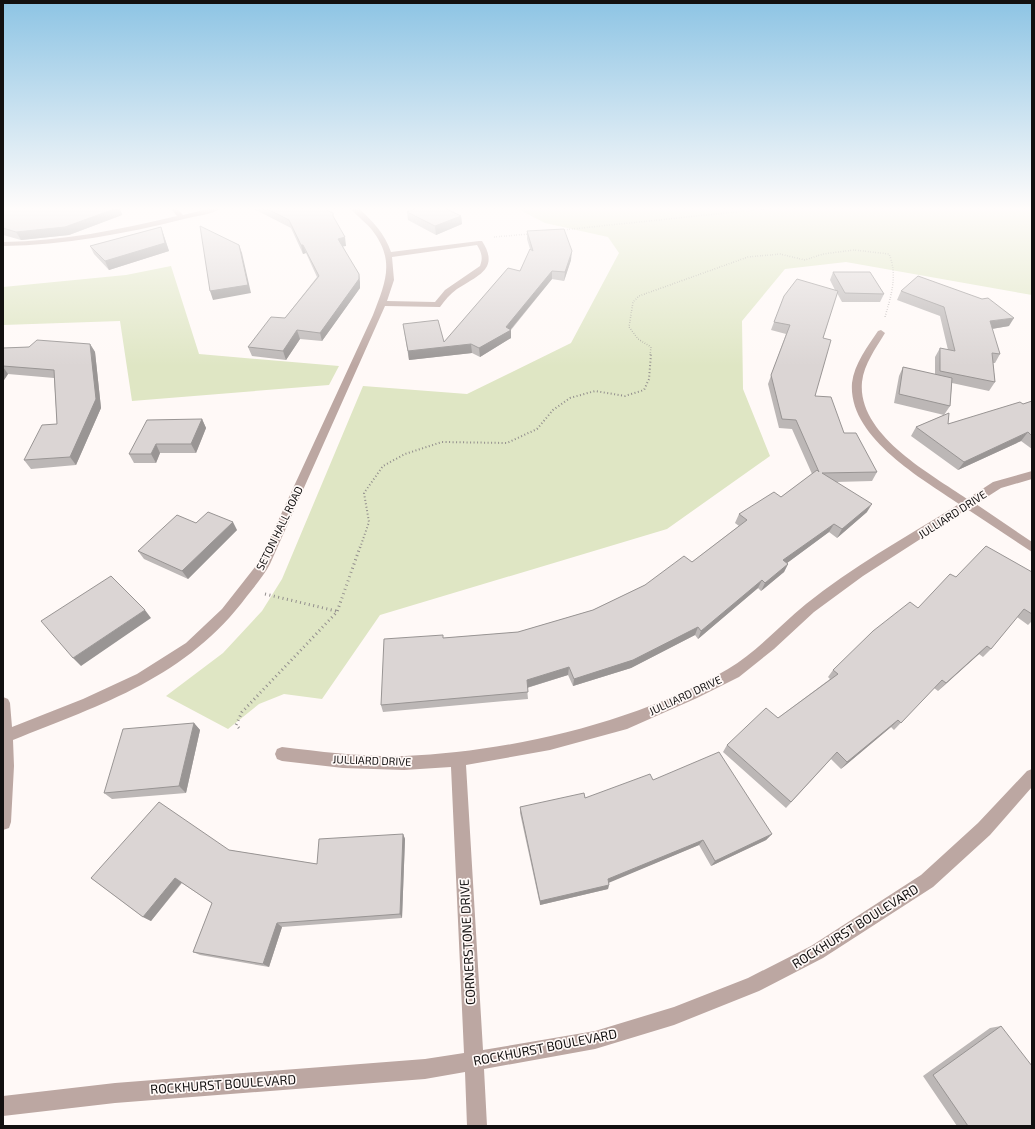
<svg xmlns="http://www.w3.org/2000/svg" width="1035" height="1129" font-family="'Exo 2',sans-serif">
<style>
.green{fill:#dfe6c4}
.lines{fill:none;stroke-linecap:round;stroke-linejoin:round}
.path-far2{stroke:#928e8d;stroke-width:1.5;stroke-dasharray:0.5 2;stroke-linecap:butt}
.path-far1{stroke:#928e8d;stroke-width:2;stroke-dasharray:1 2.5;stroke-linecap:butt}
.path{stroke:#928e8d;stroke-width:3;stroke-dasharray:1 3.5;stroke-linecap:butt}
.street{fill:#bca7a2;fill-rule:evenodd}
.wall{fill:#bcb7b6}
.shaded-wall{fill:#999594}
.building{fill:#dbd5d4;stroke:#999594}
.labels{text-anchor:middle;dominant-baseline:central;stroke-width:3.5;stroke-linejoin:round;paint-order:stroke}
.street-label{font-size:11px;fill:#121010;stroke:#fff9f7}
.near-street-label{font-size:13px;fill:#121010;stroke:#fff9f7}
</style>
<rect width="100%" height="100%" fill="#fff9f7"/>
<path class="green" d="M 516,208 L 1032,208 L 1032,295 L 846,262 L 785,269 L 742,321 L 743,389 L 770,456 L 667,529 L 380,615 L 322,699 L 284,694 L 259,704 L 228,729 L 166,696 L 223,653 L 262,611 L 282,579 L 363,386 L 467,394 L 571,343 L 619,253 L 608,237 L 545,223 Z
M 171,266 L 199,354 L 339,366 L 329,385 L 132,401 L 120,321 L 3,325 L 3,287 L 126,275 Z"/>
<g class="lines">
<path class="path-far2" d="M 562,230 L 774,208
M 494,237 L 529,234
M 650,355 L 651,347 L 638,339 L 629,327 L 633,302 L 639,296 L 748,257 L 780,254 L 805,260 L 823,254 L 854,250 L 889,254 C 898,275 891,296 885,317"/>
<path class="path-far1" d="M 360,548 L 369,522 L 364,493 L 383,466 L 405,454 L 442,442 L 507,443 L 537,429 L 553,410 L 570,398 L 595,391 L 625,396 L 644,390 L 649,379 L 651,354"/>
<path class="path" d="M 265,594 L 336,611
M 239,728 L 236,725 L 242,712 L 337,612 L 360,547"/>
<path class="street" d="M 170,208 L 176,208 L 183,215 L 211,208 L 221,208 C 213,215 194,216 184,219 C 124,234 65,245 3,246 L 3,242 C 62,241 119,230 177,216 Z
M 351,208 L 358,208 C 372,220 385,234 391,252 L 479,241 L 482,241 C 500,269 478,275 457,289 C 450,294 445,300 440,307 L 385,306 L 270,564 C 264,575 255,586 247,596 C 187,677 103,704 13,740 L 14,766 L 11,822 L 9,828 L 3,830 L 3,697 L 8,699 L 10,703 L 12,727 L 83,699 L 137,674 L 186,643 L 222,609 L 259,562 L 373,315 C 385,283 396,261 372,230 C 366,222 356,216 351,208 ZM 477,245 C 482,253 483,258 480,266 L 445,290 L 435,302 L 387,301 L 394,280 L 392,257 Z
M 881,330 L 885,333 C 876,348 864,364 862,382 C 857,435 931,474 967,499 L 993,482 L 1032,471 L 1032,479 L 1001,488 L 976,504 L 1032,542 L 1032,552 L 967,509 L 863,576 L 814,612 L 774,649 L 739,677 L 697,698 L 627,729 L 550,750 L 466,765 L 483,1050 L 595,1031 L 674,1007 L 748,978 L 811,946 L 921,875 L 978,823 L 1027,771 L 1032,769 L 1032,787 L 990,835 L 933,887 L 823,958 L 759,991 L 674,1025 L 595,1049 L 484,1069 L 487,1126 L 467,1126 L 465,1072 L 425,1079 L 115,1103 L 3,1116 L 3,1096 L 115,1083 L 425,1059 L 464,1053 L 451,767 L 404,770 L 343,768 L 282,761 L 277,759 L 275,754 L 277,749 L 282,747 C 323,752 364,757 405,756 C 509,752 638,722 728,669 C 757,652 780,625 806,604 C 853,566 908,536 959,504 C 921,478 848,437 852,383 C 854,364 868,346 878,331 Z"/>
</g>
<path class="wall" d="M 3,208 L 20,209 L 21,208 L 120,208 L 122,215 L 69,235 L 21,240 L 3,235 Z
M 252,208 L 323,208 L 334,218 L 346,246 L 343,246 L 360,282 L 360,288 L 322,341 L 300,339 L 286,360 L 252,356 L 248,347 L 285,318 L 317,277 L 306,253 L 303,254 L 291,228 Z
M 407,212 L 461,216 L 462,224 L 436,235 L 408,220 Z
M 161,227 L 169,251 L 109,270 L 94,254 L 90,246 Z
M 527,231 L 571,260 L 564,281 L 552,279 L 511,330 L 511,338 L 480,357 L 472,353 L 409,360 L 403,324 L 444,342 L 520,271 L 530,249 L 527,239 Z
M 833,272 L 884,294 L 880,302 L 842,302 L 837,293 L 823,338 L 815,396 L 844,433 L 877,472 L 872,481 L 836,482 L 867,512 L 837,538 L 829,532 L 787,563 L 788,564 L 784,572 L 761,591 L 758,588 L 698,639 L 695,635 L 631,668 L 573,686 L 568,675 L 527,688 L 528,699 L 383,712 L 381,705 L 443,638 L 518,632 L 593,610 L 645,585 L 692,562 L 739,526 L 735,523 L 739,514 L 781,497 L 812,474 L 792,429 L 779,428 L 768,384 L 786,334 L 771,330 L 774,322 L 835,290 L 830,280 Z
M 901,291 L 1009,326 L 992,329 L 1000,354 L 995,363 L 993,363 L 995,382 L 989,391 L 952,383 L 950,406 L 944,415 L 948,424 L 1023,404 L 1032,401 L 1032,449 L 1021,441 L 958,470 L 911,436 L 916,427 L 944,415 L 894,403 L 899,376 L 903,367 L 935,375 L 935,357 L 940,348 L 948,350 L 940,316 L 897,300 Z
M 90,344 L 95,352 L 101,408 L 76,465 L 31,469 L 24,460 L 57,424 L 54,378 L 8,374 L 4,380 L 3,380 L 3,348 Z
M 202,419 L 206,428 L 196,453 L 160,453 L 156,463 L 134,463 L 129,454 Z
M 196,523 L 237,530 L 188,579 L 144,559 L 138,551 Z
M 1032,572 L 1032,621 L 1028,625 L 1017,617 L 991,649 L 983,657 L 979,654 L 938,691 L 934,688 L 894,730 L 891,727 L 841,769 L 831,759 L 786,808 L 723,752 L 727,745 L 778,718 L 830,679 L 828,677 L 833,670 L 918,608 L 956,577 Z
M 194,723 L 200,730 L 186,793 L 112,799 L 104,793 Z
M 653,780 L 772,834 L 766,840 L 711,866 L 699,845 L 609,882 L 608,889 L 540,905 L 520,813 L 520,807 L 585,798 Z
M 403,834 L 405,839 L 402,918 L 282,927 L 269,967 L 200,955 L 193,952 L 212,903 L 182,883 L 151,921 L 143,917 L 91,878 L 229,850 L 317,864 Z
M 1001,1026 L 1032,1126 L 957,1126 L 923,1076 L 990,1028 Z"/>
<path class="shaded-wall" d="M 117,208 L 120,208 L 122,215 L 69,235 L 21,240 L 16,232 Z
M 461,216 L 462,224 L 436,235 L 435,226 Z
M 161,227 L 169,251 L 109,270 L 105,261 Z
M 345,237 L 346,246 L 340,247 L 338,239 Z
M 239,245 L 242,253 L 251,293 L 213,300 L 210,291 Z
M 301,245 L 303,245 L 306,253 L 303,254 Z
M 572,251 L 571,260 L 564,281 L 565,272 Z
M 552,271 L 552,279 L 510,330 L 511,330 L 511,338 L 480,357 L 479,348 L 506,327 Z
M 359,274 L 360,282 L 360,288 L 322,341 L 320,333 Z
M 1014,318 L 1009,326 L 985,330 L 990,321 Z
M 297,330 L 300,339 L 286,360 L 283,351 Z
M 90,344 L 95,352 L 101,408 L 76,465 L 70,457 Z
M 471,344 L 472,353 L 409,360 L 408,351 Z
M 3,367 L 8,374 L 4,380 L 3,378 Z
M 202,419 L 206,428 L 196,453 L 191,444 Z
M 1028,432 L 1021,441 L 958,470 L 964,462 Z
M 156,444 L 160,453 L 156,463 L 151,454 Z
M 872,504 L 867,512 L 837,538 L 842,529 Z
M 233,522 L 237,530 L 188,579 L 182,571 Z
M 834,524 L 829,532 L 779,569 L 783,560 Z
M 788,564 L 784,572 L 761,591 L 765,583 Z
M 762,580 L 758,588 L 698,639 L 701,631 Z
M 145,610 L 151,618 L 81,666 L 73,658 Z
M 698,627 L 695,635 L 631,668 L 573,686 L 574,679 Z
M 987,646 L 979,654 L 938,691 L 946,683 Z
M 569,667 L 568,675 L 526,688 L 527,680 Z
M 898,720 L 891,727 L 841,769 L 847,762 Z
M 194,723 L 200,730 L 186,793 L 179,786 Z
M 403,834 L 405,839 L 402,918 L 400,914 Z
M 772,834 L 766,840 L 711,866 L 715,861 Z
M 703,840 L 699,845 L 606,884 L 608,879 Z
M 175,878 L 182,882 L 151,921 L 143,917 Z
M 609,885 L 608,889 L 540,905 L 540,901 Z
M 277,923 L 282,927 L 269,967 L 263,964 Z"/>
<path class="building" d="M 3,208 L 16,208 L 20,209 L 21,208 L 117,208 L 65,227 L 16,232 L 3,228 Z
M 265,208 L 323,208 L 333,213 L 333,216 L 345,237 L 338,239 L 359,274 L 359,279 L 320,333 L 297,330 L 283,351 L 248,347 L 271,317 L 285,318 L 319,276 L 303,245 L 301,245 L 289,220 Z
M 417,208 L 445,208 L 461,216 L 435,226 L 407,212 Z
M 200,226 L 239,245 L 248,285 L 210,291 Z
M 161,227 L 165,243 L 105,261 L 90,246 Z
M 564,229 L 572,251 L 565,272 L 552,271 L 506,327 L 511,330 L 479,348 L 471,344 L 408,351 L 403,324 L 438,320 L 444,342 L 508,268 L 520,271 L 530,249 L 533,251 L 527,231 Z
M 833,272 L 870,272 L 884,294 L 845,293 Z
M 918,276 L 982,299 L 988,298 L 1014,318 L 990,321 L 1000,354 L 992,353 L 995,382 L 940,371 L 940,348 L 955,351 L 944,307 L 901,291 Z
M 797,279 L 838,291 L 823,338 L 831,340 L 815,396 L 831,397 L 844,433 L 856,433 L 877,472 L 822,473 L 872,504 L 842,529 L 834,524 L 783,560 L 788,564 L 765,583 L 762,580 L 701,631 L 698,627 L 633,660 L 574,679 L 569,667 L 527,680 L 528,692 L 381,705 L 384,639 L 443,635 L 443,638 L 518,632 L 593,610 L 645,585 L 684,556 L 692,562 L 747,520 L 739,514 L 774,492 L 781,497 L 817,470 L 819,472 L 796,420 L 782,419 L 771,375 L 790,325 L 774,322 L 784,296 Z
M 37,340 L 90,344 L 96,399 L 70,457 L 24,460 L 42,425 L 57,424 L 54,370 L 3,366 L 3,348 L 29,347 Z
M 903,367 L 952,378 L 950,406 L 899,394 Z
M 1032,401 L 1032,436 L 1028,432 L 964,462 L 916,427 L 949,413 L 948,424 L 1020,402 L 1023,404 Z
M 202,419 L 191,444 L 156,444 L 151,454 L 129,454 L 147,420 Z
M 208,512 L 233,522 L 182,571 L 138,551 L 177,515 L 196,523 Z
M 986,546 L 1032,572 L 1032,614 L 1024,609 L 991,649 L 987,646 L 946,683 L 942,680 L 901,723 L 898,720 L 847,762 L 837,752 L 791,802 L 727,745 L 766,708 L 778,718 L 838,674 L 833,670 L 873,631 L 910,602 L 918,608 L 950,574 L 956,577 Z
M 111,576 L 145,610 L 73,658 L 41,621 Z
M 194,723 L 179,786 L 104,793 L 123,729 Z
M 719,752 L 772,834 L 715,861 L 703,840 L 608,879 L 609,885 L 540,901 L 520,807 L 584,793 L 585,798 L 650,774 L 653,780 Z
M 159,802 L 229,850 L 317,864 L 319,839 L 403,834 L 400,914 L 277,923 L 263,964 L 193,952 L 212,903 L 175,878 L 143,917 L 91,878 Z
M 1001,1026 L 1032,1066 L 1032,1126 L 968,1126 L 933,1075 Z"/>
<linearGradient id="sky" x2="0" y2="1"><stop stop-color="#8dc4e4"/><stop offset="0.57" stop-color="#fffcfb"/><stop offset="1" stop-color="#fffcfb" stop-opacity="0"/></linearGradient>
<rect width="1035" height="366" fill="url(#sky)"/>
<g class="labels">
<g class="street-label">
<text transform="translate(952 514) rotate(-33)">JULLIARD DRIVE</text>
<text transform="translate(279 528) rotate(-64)">SETON HALL ROAD</text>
<text transform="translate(685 695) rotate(-25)">JULLIARD DRIVE</text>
<text transform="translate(372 760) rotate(2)">JULLIARD DRIVE</text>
</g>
<g class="near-street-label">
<text transform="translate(855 926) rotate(-32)">ROCKHURST BOULEVARD</text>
<text transform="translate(467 942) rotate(-93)">CORNERSTONE DRIVE</text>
<text transform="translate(545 1047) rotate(-11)">ROCKHURST BOULEVARD</text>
<text transform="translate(223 1084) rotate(-4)">ROCKHURST BOULEVARD</text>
</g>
</g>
<rect width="1035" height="1129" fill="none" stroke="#121010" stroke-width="8"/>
</svg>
